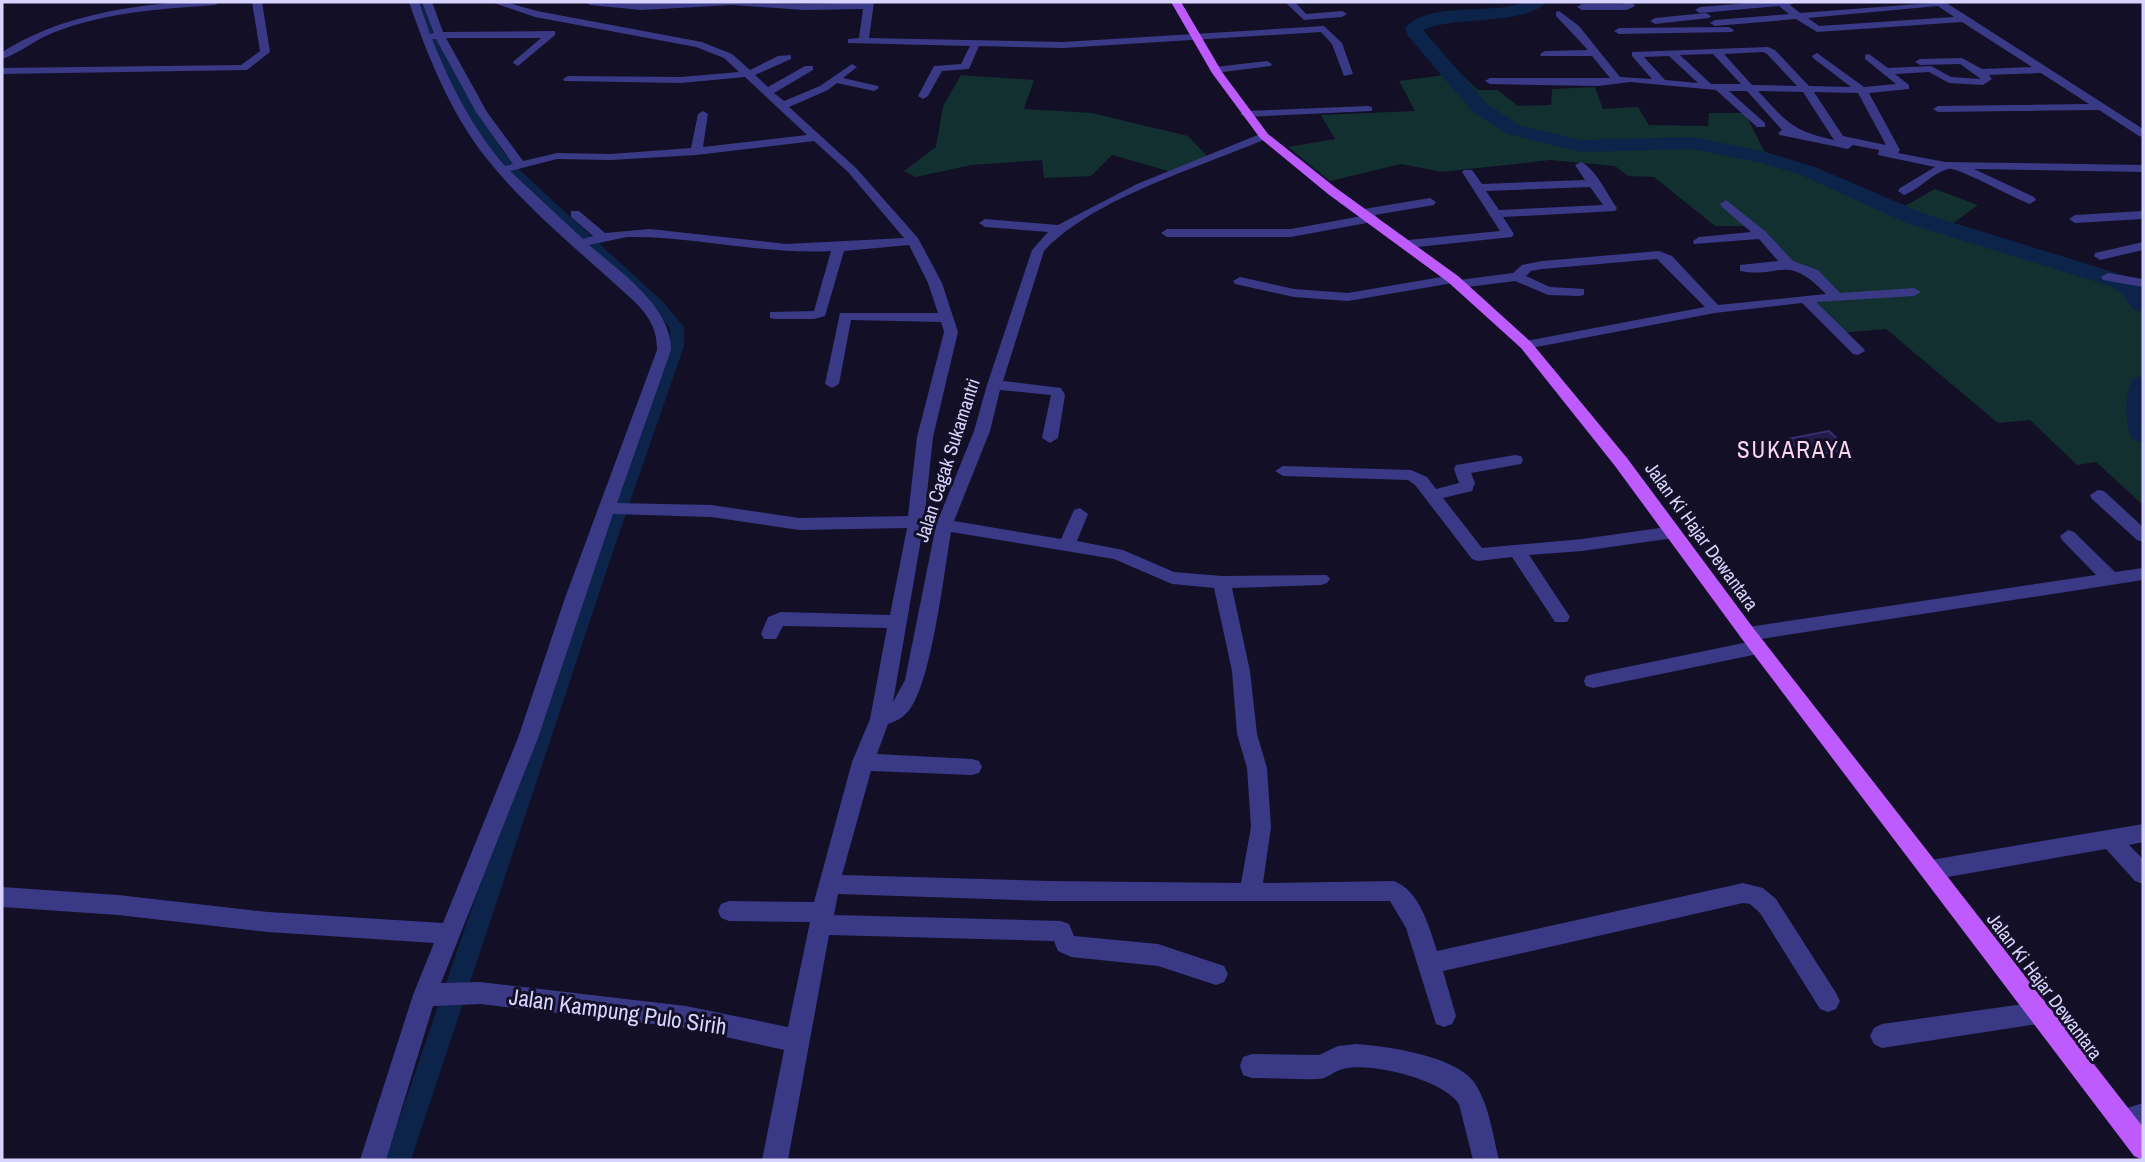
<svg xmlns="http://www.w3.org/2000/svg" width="2145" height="1162" font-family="'Archivo Narrow',sans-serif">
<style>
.green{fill:#12302f}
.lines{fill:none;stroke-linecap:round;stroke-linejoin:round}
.canal{fill:#0c2449;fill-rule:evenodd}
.river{fill:#0c2449;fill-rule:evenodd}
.building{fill:#231b48;stroke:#392d74;stroke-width:2}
.minor{fill:#3a3986;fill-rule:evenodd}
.major{fill:#be5bff;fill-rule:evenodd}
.labels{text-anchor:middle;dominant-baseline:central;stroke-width:6;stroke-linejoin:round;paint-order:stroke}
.street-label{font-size:19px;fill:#d8d4ff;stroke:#120f26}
.quarter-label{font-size:23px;letter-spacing:2px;fill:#ffd6f1;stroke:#120f26}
.near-street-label{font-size:23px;fill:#d8d4ff;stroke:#120f26}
</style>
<rect width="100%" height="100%" fill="#120f26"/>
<path class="green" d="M 1460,73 L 1478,90 L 1498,90 L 1518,106 L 1551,105 L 1552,89 L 1595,87 L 1603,109 L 1638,107 L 1649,125 L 1708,126 L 1709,113 L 1745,113 L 1766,155 L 1858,192 L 1894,212 L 1935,189 L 1978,205 L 1944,230 L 2075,266 L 2143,300 L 2143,505 L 2096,462 L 2077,465 L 2030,420 L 1998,423 L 1886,329 L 1840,333 L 1809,303 L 1834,299 L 1749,226 L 1715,226 L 1654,177 L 1628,176 L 1615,166 L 1550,160 L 1442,172 L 1401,164 L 1330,181 L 1288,147 L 1335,139 L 1321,115 L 1415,111 L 1399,81 Z
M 961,75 L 1034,80 L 1024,109 L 1092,113 L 1188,136 L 1208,157 L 1175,173 L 1112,155 L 1091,176 L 1044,178 L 1042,160 L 971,165 L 916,177 L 904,171 L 936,147 L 943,106 Z"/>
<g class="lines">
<path class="canal" d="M 416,2 L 426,2 L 442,48 L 504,153 L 526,176 L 663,302 L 684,327 L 684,346 L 612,554 L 411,1160 L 385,1160 L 594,554 L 670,346 L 670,328 L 653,308 C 601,260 543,213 497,159 C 463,118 433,52 416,2 Z"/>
<path class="river" d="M 1524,2 L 1546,2 C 1525,26 1456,15 1423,30 L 1487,104 L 1521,126 L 1581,140 L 1692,137 L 1766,152 L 1815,167 L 1925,214 L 2126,276 L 2143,289 L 2143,312 L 2134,310 L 2123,295 L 2110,286 L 1909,224 L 1801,175 L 1762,163 L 1692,149 L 1581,152 L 1507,134 L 1473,112 L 1408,36 L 1405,28 C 1430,0 1492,16 1524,2 Z
M 2143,376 L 2143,443 L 2133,440 C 2124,427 2124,392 2134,378 Z"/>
</g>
<path class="building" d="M 1829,431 L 1848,449 L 1807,457 L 1787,439 Z"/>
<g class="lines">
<path class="minor" d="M 181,2 L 220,2 L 215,5 C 161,9 106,12 55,32 C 36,39 20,53 2,59 L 2,52 C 57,18 118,7 181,2 Z
M 252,2 L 262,2 L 270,52 L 247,70 L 2,74 L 2,68 L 241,65 L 260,51 Z
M 409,2 L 419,2 L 430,34 L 434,33 L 422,2 L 432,2 L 443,32 L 555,31 L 555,35 L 518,66 L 513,63 L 514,61 L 541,38 L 446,38 L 487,112 L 523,161 L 557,153 L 611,154 L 691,148 L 698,114 L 703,111 L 708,114 L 703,147 L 807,135 L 745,77 L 681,83 L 564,81 L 563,79 L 568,76 L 681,77 L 739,72 L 724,58 L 696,47 L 535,17 L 491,2 L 505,2 L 537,11 L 702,42 L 732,54 L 750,70 L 778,56 L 791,55 L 791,59 L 755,75 L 768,87 L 805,66 L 813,66 L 813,70 L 774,93 L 784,101 L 820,86 L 852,64 L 857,67 L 843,78 L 878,86 L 879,88 L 874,91 L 837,83 L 828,90 L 789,107 L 856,168 L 918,238 L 942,283 L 958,332 L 933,437 L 924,522 L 893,702 L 905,680 L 936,525 L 974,431 L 987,385 L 1032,250 L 1048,232 L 985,227 L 979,223 L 985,219 L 1058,225 L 1137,184 L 1260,134 L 1268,134 L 1268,138 C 1201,167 1093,198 1044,251 L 1003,381 L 1061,388 L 1065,395 L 1058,438 L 1050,443 L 1042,438 L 1051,395 L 1000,390 L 990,431 L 954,521 L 1061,539 L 1074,510 L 1080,508 L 1088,514 L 1077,541 L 1123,550 L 1174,572 L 1222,576 L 1327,575 L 1330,579 L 1327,583 L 1321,585 L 1232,588 L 1250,671 L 1257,734 L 1267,768 L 1271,827 L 1263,883 L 1394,881 C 1420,891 1429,927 1437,951 L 1743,883 L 1763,888 L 1776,899 L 1836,993 L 1840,1001 L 1836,1009 L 1828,1012 L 1820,1009 L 1760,913 L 1750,904 L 1743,903 L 1443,971 L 1456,1016 L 1452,1024 L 1444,1027 L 1436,1024 L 1406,928 L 1390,901 L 1049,901 L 838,894 L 834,915 L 1061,921 L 1069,924 L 1074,936 L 1158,944 L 1224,966 L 1228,974 L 1224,982 L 1216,985 L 1158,966 L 1071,957 L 1058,951 L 1054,941 L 829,935 L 788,1160 L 762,1160 L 784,1050 L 686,1028 L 480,1004 L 433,1006 L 386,1160 L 360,1160 L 413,995 L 434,943 L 268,932 L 118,915 L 2,907 L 2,887 L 118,895 L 268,912 L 443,923 L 518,738 L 565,598 L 657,350 C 657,330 650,318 637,304 C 587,257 530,213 487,159 C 451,114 428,57 409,2 ZM 432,39 L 436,39 L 476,112 L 513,164 L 505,166 C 473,129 450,84 432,39 ZM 814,141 L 848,172 L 904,238 L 786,244 L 650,229 L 605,233 L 579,211 L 571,211 L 571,217 L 593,236 L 583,239 L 510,171 L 557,159 L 611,160 L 696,155 ZM 627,237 C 696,236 762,255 831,251 L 814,311 L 770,312 L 770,318 L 775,319 L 814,319 L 825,316 L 844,251 L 909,245 L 928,283 L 938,313 L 840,313 L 825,384 L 832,388 L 839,384 L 851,320 L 941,322 L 944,332 L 917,437 L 908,516 L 799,518 L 711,505 L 617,503 L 671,350 C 672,307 619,271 589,245 ZM 613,514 L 711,517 L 799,530 L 907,528 L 890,615 L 781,612 L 768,617 L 761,634 L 764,639 L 776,639 L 783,626 L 887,628 L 870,719 L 852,762 L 814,902 L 729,901 L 721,904 L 718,911 L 721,918 L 729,921 L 810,922 L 788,1027 L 686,1006 L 480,982 L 441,983 L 538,738 ZM 951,532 L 1114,559 L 1172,584 L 1214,588 L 1232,671 L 1237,734 L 1247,768 L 1251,827 L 1241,883 L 1049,881 L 842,875 L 871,771 L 972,775 L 979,773 L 982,767 L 979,761 L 972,759 L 877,754 L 888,724 C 897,721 904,717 910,709 C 932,679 944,572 951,532 Z
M 585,2 L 804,4 L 874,2 L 869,38 L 1063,42 L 1324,26 L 1342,43 L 1353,74 L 1344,76 L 1332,44 L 1321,32 L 1063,48 L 979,46 L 969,69 L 942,71 L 928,96 L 923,99 L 918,96 L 934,66 L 961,64 L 970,46 L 848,43 L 848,39 L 859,38 L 863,9 L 804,10 L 732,5 L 641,10 L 590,5 Z
M 1285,2 L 1295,2 L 1306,14 L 1342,11 L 1347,14 L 1342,17 L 1304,20 Z
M 1622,2 L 1632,2 L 1635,6 L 1627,10 L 1582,10 L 1577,7 L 1582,4 L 1624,4 Z
M 1762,2 L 1796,2 L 1790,5 L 1800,13 L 1945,2 L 2143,129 L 2143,137 L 2139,136 L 2099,110 L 1938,112 L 1933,109 L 1938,106 L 2089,104 L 2041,73 L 1989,75 L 1992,79 L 1983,85 L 1949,83 L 1929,72 L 1895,74 L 1909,85 L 1909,89 L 1869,93 L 1900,150 L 1898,153 L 1945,162 L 2143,165 L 2143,172 L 1974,169 L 2034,197 L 2036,200 L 2030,204 C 2015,199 1956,166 1948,169 C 1932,173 1920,189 1904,195 L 1898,191 L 1900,188 L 1935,167 L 1878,155 L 1879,150 L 1853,145 L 1848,149 L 1780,135 L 1778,133 L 1782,130 L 1747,91 L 1729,91 L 1765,123 L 1765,127 L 1757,127 L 1716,90 L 1630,82 L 1598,86 L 1490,84 L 1485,81 L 1490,78 L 1610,78 L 1592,56 L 1541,56 L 1540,54 L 1545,51 L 1588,50 L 1556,16 L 1556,12 L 1559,11 L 1579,26 L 1620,77 L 1652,79 L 1632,56 L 1632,52 L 1768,47 L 1775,50 L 1809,86 L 1851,87 L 1813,58 L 1812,56 L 1817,53 L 1864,87 L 1896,84 L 1865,59 L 1865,55 L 1869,54 L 1888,68 L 1931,66 L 1951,77 L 1981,79 L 1960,64 L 1920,65 L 1915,62 L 1920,59 L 1962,58 L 1982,69 L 2032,67 L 1962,22 L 1817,32 L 1796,19 L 1715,26 L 1710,23 L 1715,20 L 1789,14 L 1779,6 L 1700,13 L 1695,10 L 1700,7 ZM 1938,6 L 1954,17 L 1819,26 L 1808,18 ZM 1763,52 L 1767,54 L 1797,86 L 1752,85 L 1724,54 ZM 1713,54 L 1741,84 L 1711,84 L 1680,55 ZM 1669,56 L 1698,83 L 1665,80 L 1644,57 ZM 1758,91 L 1803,92 L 1834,140 C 1792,131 1787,122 1758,91 ZM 1814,92 L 1858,93 L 1886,145 L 1843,136 Z
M 1706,13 L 1711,16 L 1709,18 L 1655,24 L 1650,21 L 1655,18 Z
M 1729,27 L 1734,30 L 1732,32 L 1619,34 L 1614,31 L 1619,28 Z
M 1267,61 L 1272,64 L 1271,66 L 1215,73 L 1210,70 L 1215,67 Z
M 1368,106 L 1372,107 L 1372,111 L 1245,117 L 1240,114 L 1245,111 Z
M 1581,162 C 1596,169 1607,194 1617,208 L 1615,211 L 1503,217 L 1514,234 L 1512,237 L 1408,248 L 1402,244 L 1408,240 L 1500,231 L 1462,172 L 1464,170 L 1472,170 L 1482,184 L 1585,180 L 1575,165 ZM 1590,187 L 1603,205 L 1499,210 L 1486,191 Z
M 1430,198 L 1436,202 L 1434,205 L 1375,215 L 1378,218 L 1372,222 L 1291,237 L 1167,237 L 1161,233 L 1167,229 L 1291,229 L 1362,216 L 1358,213 L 1364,209 Z
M 1726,200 L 1766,232 L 1793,261 L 1818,270 L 1840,293 L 1914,288 L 1921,292 L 1914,296 L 1816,302 L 1863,348 L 1865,351 L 1858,355 L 1853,354 L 1802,303 L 1715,313 L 1526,349 L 1519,345 L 1526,341 L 1705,307 L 1657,259 L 1542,269 L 1531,271 L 1526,276 L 1550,287 L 1584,289 L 1584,295 L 1579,296 L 1548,295 L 1515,281 L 1459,288 L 1454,287 L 1453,283 L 1348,301 L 1294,297 L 1235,284 L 1233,281 L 1240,277 L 1294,289 L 1348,293 L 1453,275 L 1458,276 L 1459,280 L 1513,273 L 1522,265 L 1542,261 L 1659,251 L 1672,256 L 1718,305 L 1826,294 C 1785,252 1783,279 1740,271 L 1740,265 L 1778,261 L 1759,239 L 1694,244 L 1693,241 L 1699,237 L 1751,232 L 1722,207 L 1720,204 Z
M 2143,211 L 2143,219 L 2075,223 L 2069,219 L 2075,215 Z
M 2143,242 L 2143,250 L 2100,260 L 2094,256 L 2095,253 Z
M 2108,273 L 2143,279 L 2143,287 L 2103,280 L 2101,277 Z
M 1515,455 L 1521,456 L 1523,460 L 1521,464 L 1471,473 L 1475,483 L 1472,491 L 1443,498 L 1482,548 L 1582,539 L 1674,526 L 1682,532 L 1674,538 L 1582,551 L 1529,555 L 1570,617 L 1567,622 L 1555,622 L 1512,557 L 1478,561 L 1472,559 L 1415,485 L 1408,480 L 1283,476 L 1275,471 L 1283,466 L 1411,470 L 1427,477 L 1436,489 L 1459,483 L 1454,469 L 1456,465 Z
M 2098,490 L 2104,491 L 2143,527 L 2143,542 L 2137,540 L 2092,499 L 2090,495 Z
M 2068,530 L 2074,532 L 2115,572 L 2143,568 L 2143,580 L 1748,641 L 1742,639 L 1739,634 L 1742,629 L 1748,627 L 2096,575 L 2062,540 L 2060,536 Z
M 1758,640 L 1765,642 L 1767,647 L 1765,652 L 1758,654 L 1593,688 L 1586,686 L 1584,681 L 1586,676 L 1593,674 Z
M 2143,824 L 2143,842 L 2129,845 L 2143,859 L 2143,884 L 2135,881 L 2106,849 L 1931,880 L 1923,877 L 1920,870 L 1923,863 L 1931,860 Z
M 2038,1002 L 2046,1005 L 2050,1013 L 2046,1021 L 2038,1024 L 1882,1048 L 1874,1044 L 1870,1036 L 1874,1028 L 1882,1024 Z
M 1356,1044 C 1387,1046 1455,1056 1474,1082 C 1489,1104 1493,1135 1499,1160 L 1473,1160 L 1459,1104 C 1444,1080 1370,1061 1343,1069 C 1333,1071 1328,1079 1318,1079 C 1296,1080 1274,1078 1252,1078 L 1243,1075 L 1240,1066 L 1243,1057 L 1252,1054 L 1319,1055 L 1338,1046 Z
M 2143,1103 L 2143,1127 L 2123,1134 L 2114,1130 L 2110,1121 L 2114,1112 Z"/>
<path class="major" d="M 1171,2 L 1181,2 L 1222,72 L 1268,134 L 1336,188 L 1458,276 L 1531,342 L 1627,458 L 1754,629 L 2143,1127 L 2143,1160 L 2134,1156 L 1742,639 L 1615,466 L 1521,348 L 1448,282 L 1328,194 L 1260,138 L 1212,73 Z"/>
</g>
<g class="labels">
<g class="street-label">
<text transform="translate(947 460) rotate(-72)">Jalan Cagak Sukamantri</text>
<text transform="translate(1702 536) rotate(54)">Jalan Ki Hajar Dewantara</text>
<text transform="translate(2045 986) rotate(53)">Jalan Ki Hajar Dewantara</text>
</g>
<g class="quarter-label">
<text x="1795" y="449">SUKARAYA</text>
</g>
<g class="near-street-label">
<text transform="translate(618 1011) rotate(8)">Jalan Kampung Pulo Sirih</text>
</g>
</g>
<rect width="2145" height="1162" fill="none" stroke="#d8d4ff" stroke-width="7"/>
</svg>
